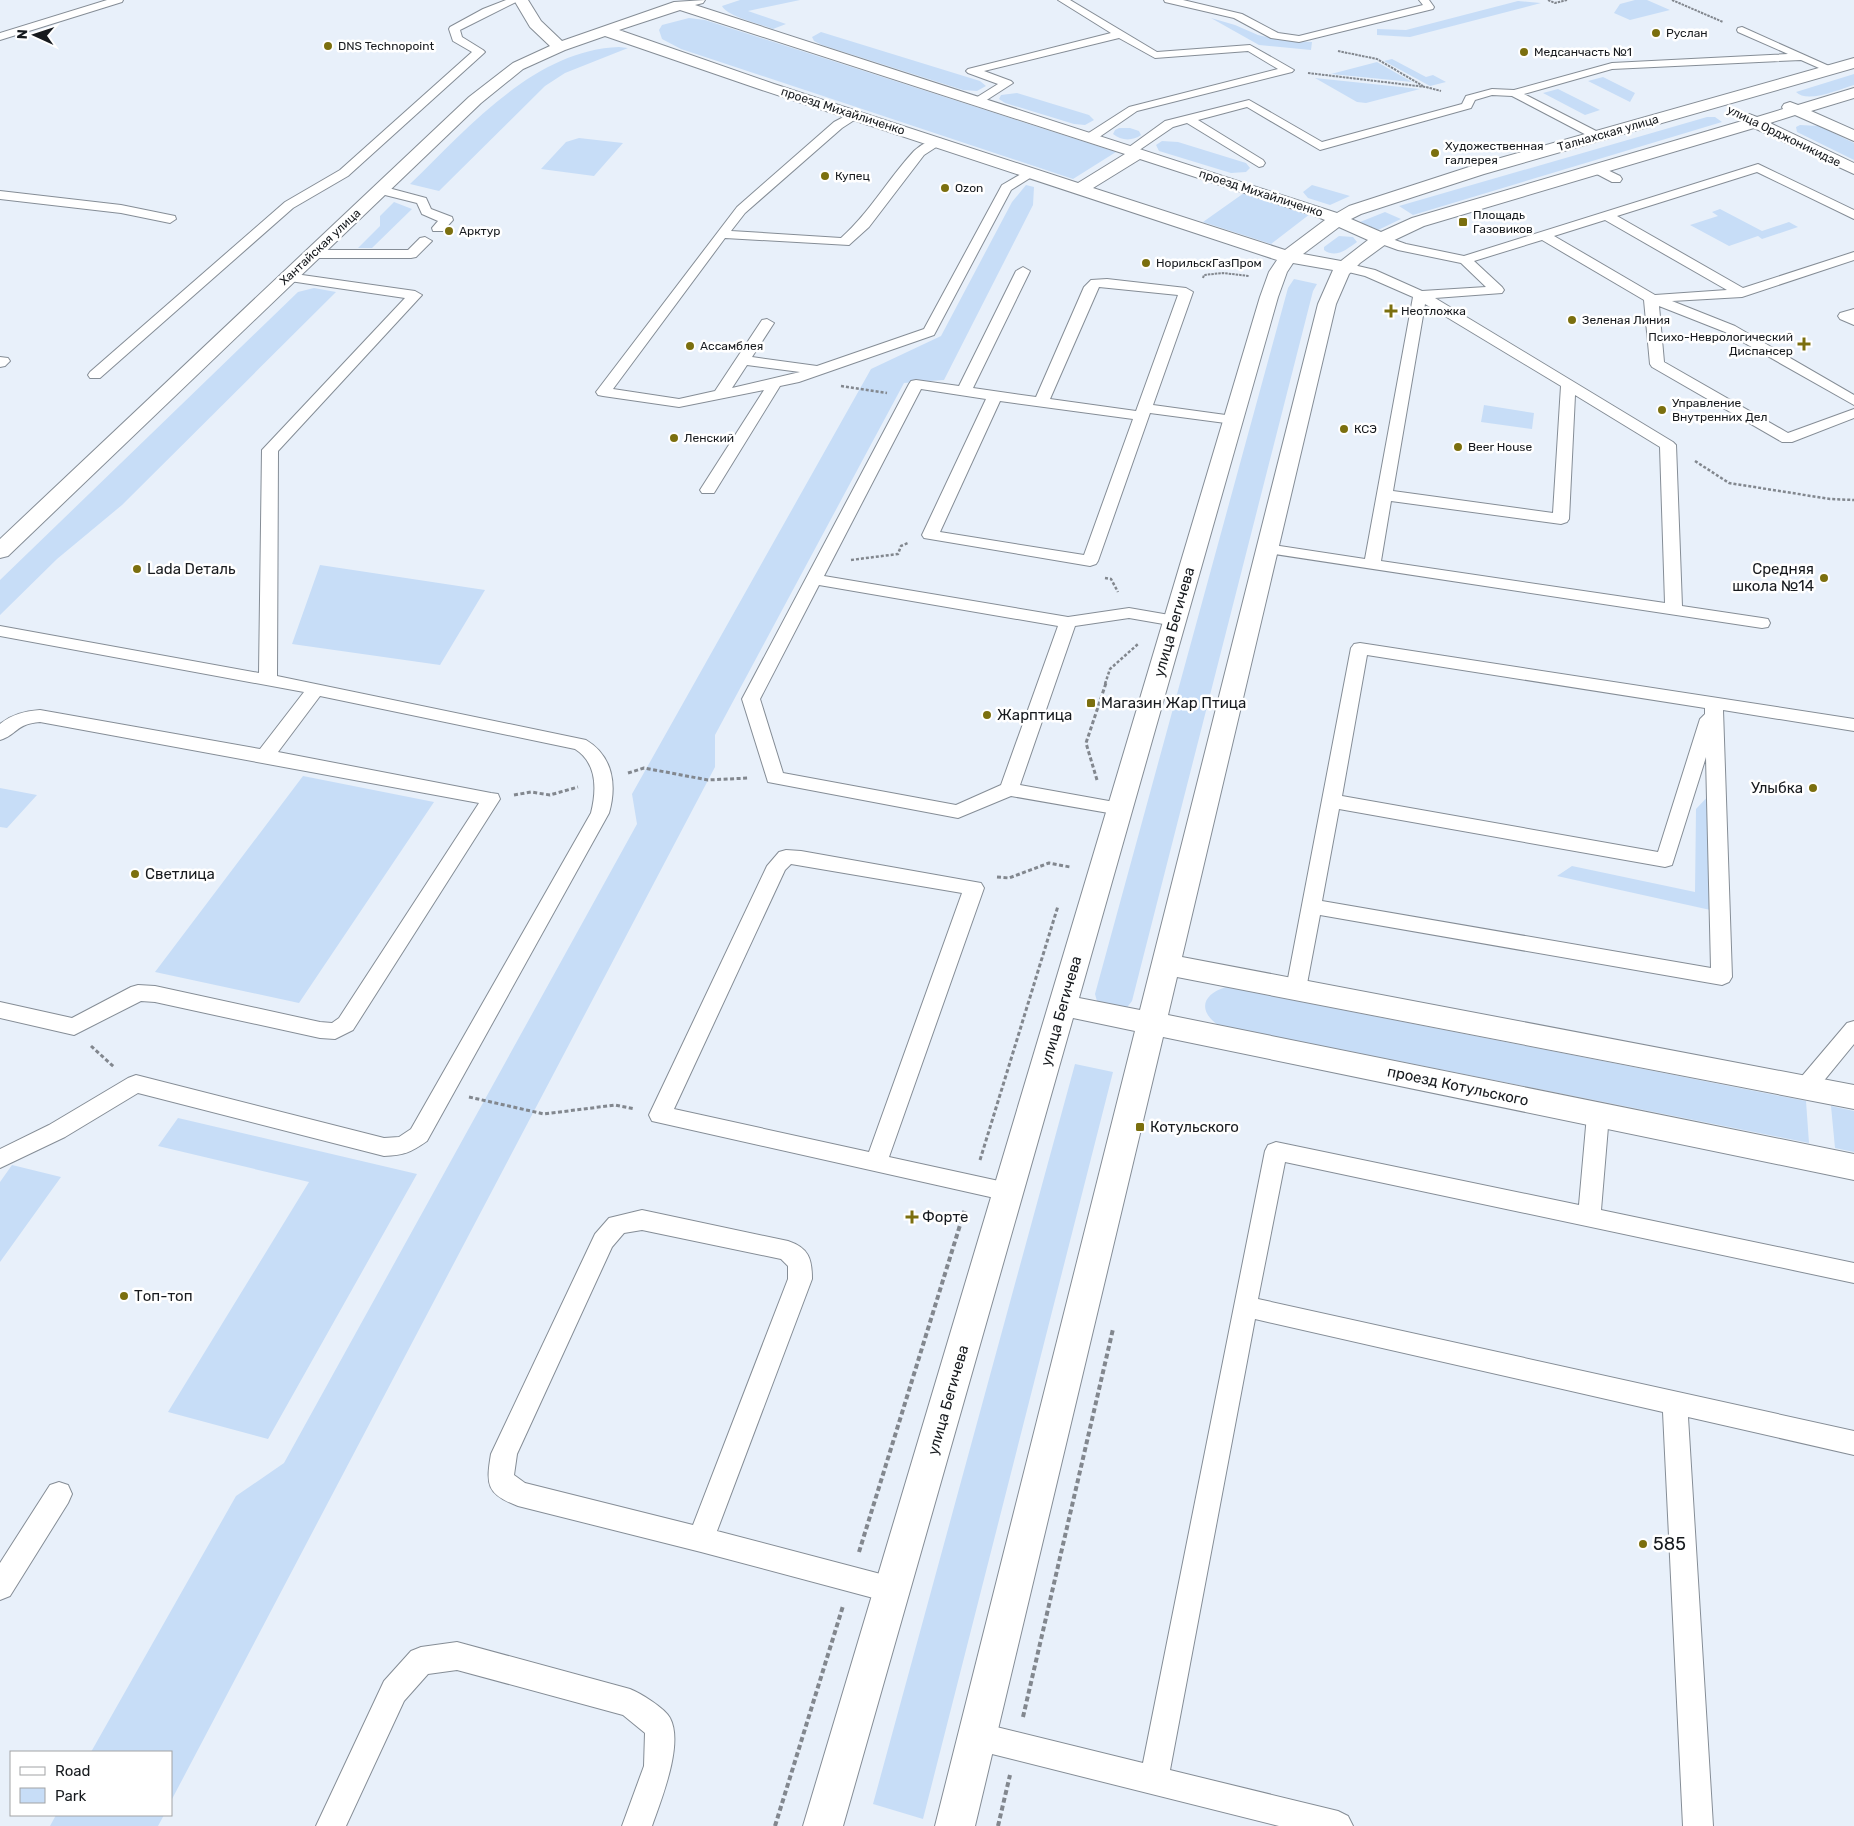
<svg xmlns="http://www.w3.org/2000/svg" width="1854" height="1826" font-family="Rubik,sans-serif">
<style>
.green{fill:#c7ddf7}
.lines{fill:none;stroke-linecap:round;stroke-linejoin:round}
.service-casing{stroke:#858d96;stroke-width:2}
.tertiary-casing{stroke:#858d96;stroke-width:2}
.path-far3{stroke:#82878e;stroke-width:2;stroke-dasharray:2.5 1;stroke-linecap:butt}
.path-far2{stroke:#82878e;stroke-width:2.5;stroke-dasharray:3 2;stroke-linecap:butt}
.path-far1{stroke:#82878e;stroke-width:3;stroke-dasharray:4 2.5;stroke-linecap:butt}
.path{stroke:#82878e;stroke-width:4;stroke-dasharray:5 3;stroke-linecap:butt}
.service{fill:#fff;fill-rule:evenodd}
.tertiary{fill:#fff;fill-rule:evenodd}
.poi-dot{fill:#7b6f0e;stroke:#fff;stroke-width:2}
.labels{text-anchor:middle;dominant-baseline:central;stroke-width:5;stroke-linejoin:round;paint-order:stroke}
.far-poi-label{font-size:12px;fill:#171a1e;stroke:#fff;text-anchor:start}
.far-street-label{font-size:12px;fill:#171a1e;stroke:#fff}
.poi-label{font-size:15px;fill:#171a1e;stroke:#fff;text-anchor:start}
.street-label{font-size:15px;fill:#171a1e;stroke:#fff}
.near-poi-label{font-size:18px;fill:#171a1e;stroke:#fff;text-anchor:start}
</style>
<rect width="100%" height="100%" fill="#e8f0fa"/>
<path class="green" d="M 740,0 L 800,0 L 748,11 L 786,24 L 773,29 C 761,24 728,17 722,6 Z
M 1635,0 L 1647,0 L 1670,10 L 1630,20 L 1614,13 L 1620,4 Z
M 1518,1 L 1541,3 L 1410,37 L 1377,35 L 1377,29 L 1406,30 Z
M 689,18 L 705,20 L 1116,152 L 1073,179 L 681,49 L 662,39 L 659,30 L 662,25 Z
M 1211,18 L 1235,25 L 1258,35 L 1280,40 L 1312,42 L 1311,50 L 1259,45 Z
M 821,32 L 980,81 L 986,86 L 977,91 L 963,90 L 822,45 L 814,41 L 812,37 Z
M 619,47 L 628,48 L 565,73 L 545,86 L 439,191 L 410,184 C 467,129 534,50 619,47 Z
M 1392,59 L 1426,77 L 1433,75 L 1446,82 L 1430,86 L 1384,61 Z
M 1377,62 L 1412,82 L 1331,74 Z
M 1854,74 L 1854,85 C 1840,89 1807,104 1796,92 Z
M 1603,77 L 1635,93 L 1630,102 L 1588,81 Z
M 1315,78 L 1420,89 L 1366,103 L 1357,102 Z
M 1558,89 L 1600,110 L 1585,115 L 1543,93 Z
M 1017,93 L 1089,115 L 1094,120 L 1085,125 L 1074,124 L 1005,103 L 999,99 L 1001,95 Z
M 1707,117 L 1715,117 L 1722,122 L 1413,215 L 1399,206 Z
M 1800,125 L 1819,126 L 1854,143 L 1854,160 L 1797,132 L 1796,127 Z
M 1119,128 L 1130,128 L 1139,131 L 1141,135 C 1133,141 1121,141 1113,134 L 1115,130 Z
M 579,138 L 623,143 L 594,176 L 541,169 L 566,142 Z
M 1162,141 L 1178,142 L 1246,163 L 1250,168 L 1246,172 L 1231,173 L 1159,151 L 1156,145 Z
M 1026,185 L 1034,187 L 1033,205 L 944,380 L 904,383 L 715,735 L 715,767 L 171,1801 L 171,1752 L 91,1752 L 236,1496 L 284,1463 L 637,824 L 632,794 L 871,369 L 941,336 L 1012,202 Z
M 1312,185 L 1350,196 L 1330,205 L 1308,198 L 1303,192 Z
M 1244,193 L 1310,214 L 1271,244 L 1203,222 Z
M 394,202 L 412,209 L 372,248 L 358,248 L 380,226 L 380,216 Z
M 1720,209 L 1762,231 L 1789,222 L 1798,227 L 1762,239 L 1758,236 L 1729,246 L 1690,225 L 1718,216 L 1712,212 Z
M 1385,212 L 1401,219 L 1378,230 L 1360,222 Z
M 1339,236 L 1353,237 L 1357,242 C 1347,249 1336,259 1324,250 L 1324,247 Z
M 1294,279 L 1317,284 L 1313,291 L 1132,1001 L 1125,1010 L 1098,1005 L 1095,994 L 1288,288 Z
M 314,288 L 336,292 L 122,505 L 57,559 L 0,615 L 0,580 L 298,292 Z
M 1484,405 L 1534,413 L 1532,429 L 1481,422 Z
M 320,565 L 485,590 L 440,665 L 292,644 Z
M 303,776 L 434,802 L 299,1003 L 155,972 Z
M 0,788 L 37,795 L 7,828 L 0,827 Z
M 1713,791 L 1715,911 L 1557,876 L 1572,866 L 1695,892 L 1696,809 Z
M 1226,987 L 1806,1101 L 1809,1143 L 1218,1025 C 1197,1010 1203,994 1226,987 Z
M 1075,1064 L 1113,1072 L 923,1819 L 873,1804 Z
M 1831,1106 L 1854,1111 L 1854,1152 L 1835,1148 Z
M 178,1118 L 417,1174 L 268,1439 L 168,1412 L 309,1182 L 158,1146 Z
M 12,1165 L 61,1177 L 0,1262 L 0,1182 Z
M 56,1815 L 164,1815 L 158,1826 L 50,1826 Z"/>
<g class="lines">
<g class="service-casing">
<path id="service" d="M 107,0 L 123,0 L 122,2 L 0,40 L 0,33 Z
M 506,0 L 520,0 L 460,30 L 462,37 L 483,50 L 485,52 L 483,54 L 348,176 L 293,208 L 100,378 L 90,378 L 88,375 L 90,372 L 285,202 L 340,170 L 472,52 L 453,41 L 449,29 L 450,27 L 483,9 Z
M 1058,0 L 1070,0 L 1157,52 L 1250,45 L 1294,70 L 1292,72 L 1137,111 L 1095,140 L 1087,140 L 1085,137 L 1087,134 L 1129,107 L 1278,69 L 1248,51 L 1155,58 L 1119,38 L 984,71 L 1011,81 L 1013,83 L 982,103 L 974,103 L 972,101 L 974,99 L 998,84 L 968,73 L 966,71 L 968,69 L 1111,33 Z
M 1164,0 L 1183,0 L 1242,14 L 1278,33 L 1299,36 L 1423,5 L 1419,0 L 1429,0 L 1434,7 L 1433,9 L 1299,42 L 1271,38 L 1234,18 L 1165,2 Z
M 1742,27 L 1838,70 L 1836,72 L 1828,72 L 1801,60 L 1612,69 L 1524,94 L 1600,133 L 1602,136 L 1600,139 L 1596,140 L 1512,96 L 1492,95 L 1475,100 L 1471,108 L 1320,150 L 1247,107 L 1198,120 L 1263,160 L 1265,163 L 1263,166 L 1259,167 L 1187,123 L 1173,127 L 1135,153 L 1127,153 L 1125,150 L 1165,121 L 1249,100 L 1322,142 L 1462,104 L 1466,96 L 1492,89 L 1514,90 L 1612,63 L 1788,54 L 1738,32 L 1737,30 L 1738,28 Z
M 855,111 L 859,113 L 861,115 L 859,117 L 842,128 L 745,213 L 731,231 L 841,238 C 870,212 888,179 914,151 C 920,145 934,137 942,139 L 944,142 L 924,155 L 869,227 L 849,245 L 725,238 L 613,389 L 679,399 L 715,391 L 762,320 L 767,319 L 774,323 L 752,357 L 817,366 L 924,329 L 1002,185 L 1028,170 L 1036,170 L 1038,173 L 1011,190 L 934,335 L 799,382 L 780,386 L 714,493 L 702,493 L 700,490 L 764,390 L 679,407 L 603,396 L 598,395 L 596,392 L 737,207 L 834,122 ZM 747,365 L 800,372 L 732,388 Z
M 1758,164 L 1854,210 L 1854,219 L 1757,172 L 1617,216 L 1743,288 L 1854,252 L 1854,260 L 1742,297 L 1672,301 L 1735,326 L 1854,395 L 1854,405 L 1725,332 L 1659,306 L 1664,362 L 1788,433 L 1854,409 L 1854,418 L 1792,442 L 1782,442 L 1652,367 L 1650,364 L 1644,300 L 1542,240 L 1474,261 L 1502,287 L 1504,290 L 1502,293 L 1435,298 L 1673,442 L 1676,445 L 1682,606 L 1762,618 L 1768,619 L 1770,623 L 1768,627 L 1762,628 L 1261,552 L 1259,549 L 1261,546 L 1267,544 L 1365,559 L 1413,297 L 1365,276 L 1340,270 L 1338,267 L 1340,264 L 1345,263 L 1375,270 L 1422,291 L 1486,287 L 1461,263 L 1398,250 L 1376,242 L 1374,239 L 1381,235 L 1406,244 L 1464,256 ZM 1605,220 L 1727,290 L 1655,295 L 1554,236 ZM 1425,304 L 1561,386 L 1553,513 L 1393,491 ZM 1575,395 L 1660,447 L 1665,603 L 1381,561 L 1391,501 L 1561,524 L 1567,522 L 1569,519 Z
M 1597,165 L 1620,176 L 1622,179 L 1620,182 L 1612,182 L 1593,172 L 1591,169 L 1593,166 Z
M 381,186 L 426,198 L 431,209 L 452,217 L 453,220 L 443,231 L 433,231 L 432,228 L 438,221 L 422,214 L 417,203 L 377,193 L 375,190 Z
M 0,191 L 121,205 L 175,216 L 176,219 L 170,223 L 121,213 L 0,199 Z
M 425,237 L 432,241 L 416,257 L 411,258 L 313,258 L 306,254 L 313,250 L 408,250 L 420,238 Z
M 1023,267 L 1030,271 L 973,388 L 1036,397 L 1084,287 L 1091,280 L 1107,279 L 1186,288 L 1193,292 L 1153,405 L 1233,416 L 1238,417 L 1240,420 L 1238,423 L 1233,424 L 1150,413 L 1098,561 L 1096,564 L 1090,566 L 924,538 L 922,535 L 986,399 L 921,389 L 824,576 L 1068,617 L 1129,608 L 1181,617 L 1183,621 L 1181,625 L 1175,626 L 1129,618 L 1075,626 L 1020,785 L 1120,803 L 1127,804 L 1129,809 L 1127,814 L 1120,815 L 1011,796 L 958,818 L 768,782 L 742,699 L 909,384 L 911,381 L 916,380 L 959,386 L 1016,271 ZM 1099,287 L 1178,295 L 1136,411 L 1050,399 ZM 1000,401 L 1133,419 L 1084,555 L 940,532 ZM 819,585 L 1058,626 L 1001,785 L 956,805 L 783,773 L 760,699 Z
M 288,273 L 415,291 L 422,295 L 278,451 L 277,676 L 586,740 C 613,756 617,785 609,813 L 427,1141 C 410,1153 404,1155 384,1156 L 138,1093 L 65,1137 L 0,1168 L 0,1149 L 49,1125 L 128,1078 L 136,1075 L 384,1138 L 399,1137 L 411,1129 L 591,813 C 597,789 597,763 575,749 L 320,696 L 278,752 L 491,793 L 498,794 L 500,799 L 353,1030 L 335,1039 L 320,1038 L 155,1002 L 141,1001 L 74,1035 L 0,1018 L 0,1002 L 72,1018 L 131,987 L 138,985 L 155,986 L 320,1022 L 332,1023 L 339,1018 L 479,803 L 40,722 C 15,724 17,735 0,740 L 0,724 C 12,714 25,711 40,710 L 260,749 L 304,692 L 0,636 L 0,626 L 259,673 L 262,450 L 405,298 L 283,280 L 281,277 Z
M 1854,309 L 1854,325 L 1840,319 L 1838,316 L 1840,313 Z
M 0,357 L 8,358 L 10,361 L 5,366 L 0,367 Z
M 1360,643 L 1854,719 L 1854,731 L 1723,710 L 1732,977 L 1729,982 L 1722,985 L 1320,915 L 1306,989 L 1303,994 L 1296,997 L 1289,994 L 1286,989 L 1351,648 L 1354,644 ZM 1367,655 L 1705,708 L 1705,714 L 1700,719 L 1658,852 L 1342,796 ZM 1706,757 L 1711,968 L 1322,901 L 1339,809 L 1665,867 L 1672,865 Z
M 786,850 L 801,851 L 981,883 L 984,888 L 889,1157 L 1008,1183 L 1016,1185 L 1019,1192 L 1016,1199 L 1008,1201 L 652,1121 L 649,1115 L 767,866 L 779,852 ZM 791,864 L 962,893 L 869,1152 L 674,1109 L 785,870 Z
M 1854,1021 L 1854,1044 L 1813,1094 L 1805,1097 L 1797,1094 L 1794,1088 L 1797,1082 L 1847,1023 Z
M 1598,1106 L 1606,1109 L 1609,1115 L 1601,1210 L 1854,1263 L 1854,1283 L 1285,1162 L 1258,1299 L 1854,1431 L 1854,1455 L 1688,1417 L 1713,1826 L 1683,1826 L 1663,1412 L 1255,1319 L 1170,1770 L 1338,1811 L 1348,1816 L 1353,1826 L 1279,1826 L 976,1750 L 966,1746 L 962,1736 L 966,1726 L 976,1722 L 1143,1763 L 1265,1151 L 1268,1145 L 1276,1142 L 1579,1205 L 1587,1115 L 1590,1109 Z
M 642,1210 L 788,1241 C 809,1248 812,1259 812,1279 L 717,1531 L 892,1577 L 902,1581 L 906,1590 L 902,1599 L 892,1603 L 701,1552 L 518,1506 C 486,1494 486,1484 491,1454 L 595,1234 L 609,1218 ZM 642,1230 L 781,1259 L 788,1266 L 788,1279 L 693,1525 L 525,1483 L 514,1475 L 517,1454 L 612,1247 L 624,1233 Z
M 59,1482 L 68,1485 L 72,1494 L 68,1503 L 10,1596 L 0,1600 L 0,1563 L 50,1485 Z
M 457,1642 L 630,1689 C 640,1693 665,1708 670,1718 C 684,1744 661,1800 652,1826 L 622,1826 L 644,1766 L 645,1733 L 623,1715 L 457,1670 L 428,1674 L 404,1701 L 346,1826 L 316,1826 L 384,1681 L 411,1651 L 421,1647 Z"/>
</g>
<g class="tertiary-casing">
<path id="tertiary" d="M 514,0 L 528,0 L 541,21 L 562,41 L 674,2 L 705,0 L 703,3 L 695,5 L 1337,213 L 1349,206 L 1472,166 L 1854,58 L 1854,68 L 1484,174 L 1361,214 L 1351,219 L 1381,232 L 1412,218 L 1742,121 L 1741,119 L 1743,116 L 1749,114 L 1757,117 L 1783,109 L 1782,107 L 1784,104 L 1790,102 L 1798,105 L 1854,88 L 1854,98 L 1811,111 L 1854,130 L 1854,141 L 1795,115 L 1770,123 L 1854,163 L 1854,174 L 1754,128 L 1424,226 L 1386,244 L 1360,263 L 1349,274 L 1336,304 L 1182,957 L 1854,1085 L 1854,1109 L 1177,977 L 1168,1015 L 1854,1154 L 1854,1180 L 1163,1037 L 975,1826 L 935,1826 L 1135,1031 L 1073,1018 L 843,1826 L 803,1826 L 1260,297 L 1269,272 L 1277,260 L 762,90 L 605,36 L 565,50 L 523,69 L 481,103 L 8,556 L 0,558 L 0,539 L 469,97 L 513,63 L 550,46 L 530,27 ZM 680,10 L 1125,154 L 1078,183 L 774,84 L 619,30 ZM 1140,159 L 1315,216 L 1325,220 L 1285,250 L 1093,188 ZM 1339,227 L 1368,240 L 1341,261 L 1303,254 ZM 1293,263 L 1333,270 L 1318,304 L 1140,1010 L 1079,998 L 1278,297 L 1287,272 Z"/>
</g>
<path class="path-far3" d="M 1548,0 L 1555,3 L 1567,0
M 1672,0 L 1723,22
M 1338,51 L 1377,59 L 1423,86
M 1308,73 L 1426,87 L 1441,91
M 1203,278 L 1204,275 L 1223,273 L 1249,276"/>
<path class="path-far2" d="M 841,386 L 887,393
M 1695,461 L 1729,483 L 1830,499 L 1854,500
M 851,560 L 898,554 L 901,546 L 908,543
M 1105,578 L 1111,579 L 1118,592
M 1105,684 L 1110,669 L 1138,644"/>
<path class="path-far1" d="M 628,773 L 644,768 L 708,780 L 749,778
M 1097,780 L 1086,743 L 1106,683
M 514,795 L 531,792 L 550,795 L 578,787
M 997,877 L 1009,878 L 1049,863 L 1070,867
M 91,1046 L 114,1067
M 469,1097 L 544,1114 L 615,1105 L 635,1109
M 980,1160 L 1058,906"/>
<path class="path" d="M 859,1552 L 965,1209
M 1023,1717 L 1113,1329
M 775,1826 L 843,1606
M 998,1826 L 1010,1775"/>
<use href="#service" class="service"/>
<use href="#tertiary" class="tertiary"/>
</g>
<g class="poi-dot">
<circle cx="1656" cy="33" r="5"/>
<circle cx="328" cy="46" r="5"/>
<circle cx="1524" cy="52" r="5"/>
<circle cx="1435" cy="153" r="5"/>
<circle cx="825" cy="176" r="5"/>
<circle cx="945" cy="188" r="5"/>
<rect x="1458" y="217" width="10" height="10" rx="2.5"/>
<circle cx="449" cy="231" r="5"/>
<circle cx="1146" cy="263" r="5"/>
<path d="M1388.5 303.5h5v5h5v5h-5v5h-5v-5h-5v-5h5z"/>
<circle cx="1572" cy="320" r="5"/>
<path d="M1801.5 336.5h5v5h5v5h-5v5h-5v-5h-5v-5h5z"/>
<circle cx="690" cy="346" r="5"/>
<circle cx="1662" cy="410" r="5"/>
<circle cx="1344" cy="429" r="5"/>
<circle cx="674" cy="438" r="5"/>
<circle cx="1458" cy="447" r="5"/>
<circle cx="137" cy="569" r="5"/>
<circle cx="1824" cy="578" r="5"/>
<rect x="1086" y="698" width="10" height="10" rx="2.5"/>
<circle cx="987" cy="715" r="5"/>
<circle cx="1813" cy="788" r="5"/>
<circle cx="135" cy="874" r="5"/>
<rect x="1135" y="1122" width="10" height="10" rx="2.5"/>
<path d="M909.5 1209.5h5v5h5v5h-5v5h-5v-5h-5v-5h5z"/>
<circle cx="124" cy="1296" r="5"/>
<circle cx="1643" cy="1544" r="5"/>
</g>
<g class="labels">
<g class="far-poi-label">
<text x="1666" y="33">Руслан</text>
<text x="338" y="46">DNS Technopoint</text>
<text x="1534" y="52">Медсанчасть №1</text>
<text x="1445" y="146">Художественная<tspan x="1445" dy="14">галлерея</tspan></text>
<text x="835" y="176">Купец</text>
<text x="955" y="188">Ozon</text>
<text x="1473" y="215">Площадь<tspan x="1473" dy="14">Газовиков</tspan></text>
<text x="459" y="231">Арктур</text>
<text x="1156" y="263">НорильскГазПром</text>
<text x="1401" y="311">Неотложка</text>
<text x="1582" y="320">Зеленая Линия</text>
<text x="1793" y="337" text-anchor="end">Психо-Неврологический<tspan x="1793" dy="14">Диспансер</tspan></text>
<text x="700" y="346">Ассамблея</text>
<text x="1672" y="403">Управление<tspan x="1672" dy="14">Внутренних Дел</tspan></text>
<text x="1354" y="429">КСЭ</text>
<text x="684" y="438">Ленский</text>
<text x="1468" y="447">Beer House</text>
</g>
<g class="far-street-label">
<text transform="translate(843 111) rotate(18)">проезд Михайличенко</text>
<text transform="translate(1608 133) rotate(-16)">Талнахская улица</text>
<text transform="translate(1784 136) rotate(26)">улица Орджоникидзе</text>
<text transform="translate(1261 193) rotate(18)">проезд Михайличенко</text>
<text transform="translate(320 247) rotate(-43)">Хантайская улица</text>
</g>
<g class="poi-label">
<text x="147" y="569">Lada Dеталь</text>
<text x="1814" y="569" text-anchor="end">Средняя<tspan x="1814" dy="17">школа №14</tspan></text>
<text x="1101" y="703">Магазин Жар Птица</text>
<text x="997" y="715">Жарптица</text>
<text x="1803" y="788" text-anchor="end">Улыбка</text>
<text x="145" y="874">Светлица</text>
<text x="1150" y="1127">Котульского</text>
<text x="922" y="1217">Форте</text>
<text x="134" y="1296">Топ-топ</text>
</g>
<g class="street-label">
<text transform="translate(1174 622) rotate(-74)">улица Бегичева</text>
<text transform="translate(1061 1011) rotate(-74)">улица Бегичева</text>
<text transform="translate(1458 1086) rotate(12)">проезд Котульского</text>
<text transform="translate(948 1400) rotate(-74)">улица Бегичева</text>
</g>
<g class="near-poi-label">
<text x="1653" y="1544">585</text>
</g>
</g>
<rect x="10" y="1751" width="162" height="65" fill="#ffffff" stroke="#a2a3a5"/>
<rect x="20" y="1767" width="25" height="8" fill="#ffffff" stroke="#a2a3a5"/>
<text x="55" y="1776" font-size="15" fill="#171a1e">Road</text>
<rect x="20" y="1788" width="25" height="15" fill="#c7ddf7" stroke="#a2a3a5"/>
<text x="55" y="1801" font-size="15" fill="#171a1e">Park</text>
<g transform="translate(35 35) rotate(273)" stroke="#ffffff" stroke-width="4" paint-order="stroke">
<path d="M0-4L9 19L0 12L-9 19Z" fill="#171a1e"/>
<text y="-8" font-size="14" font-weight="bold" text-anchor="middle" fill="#171a1e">N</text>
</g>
</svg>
